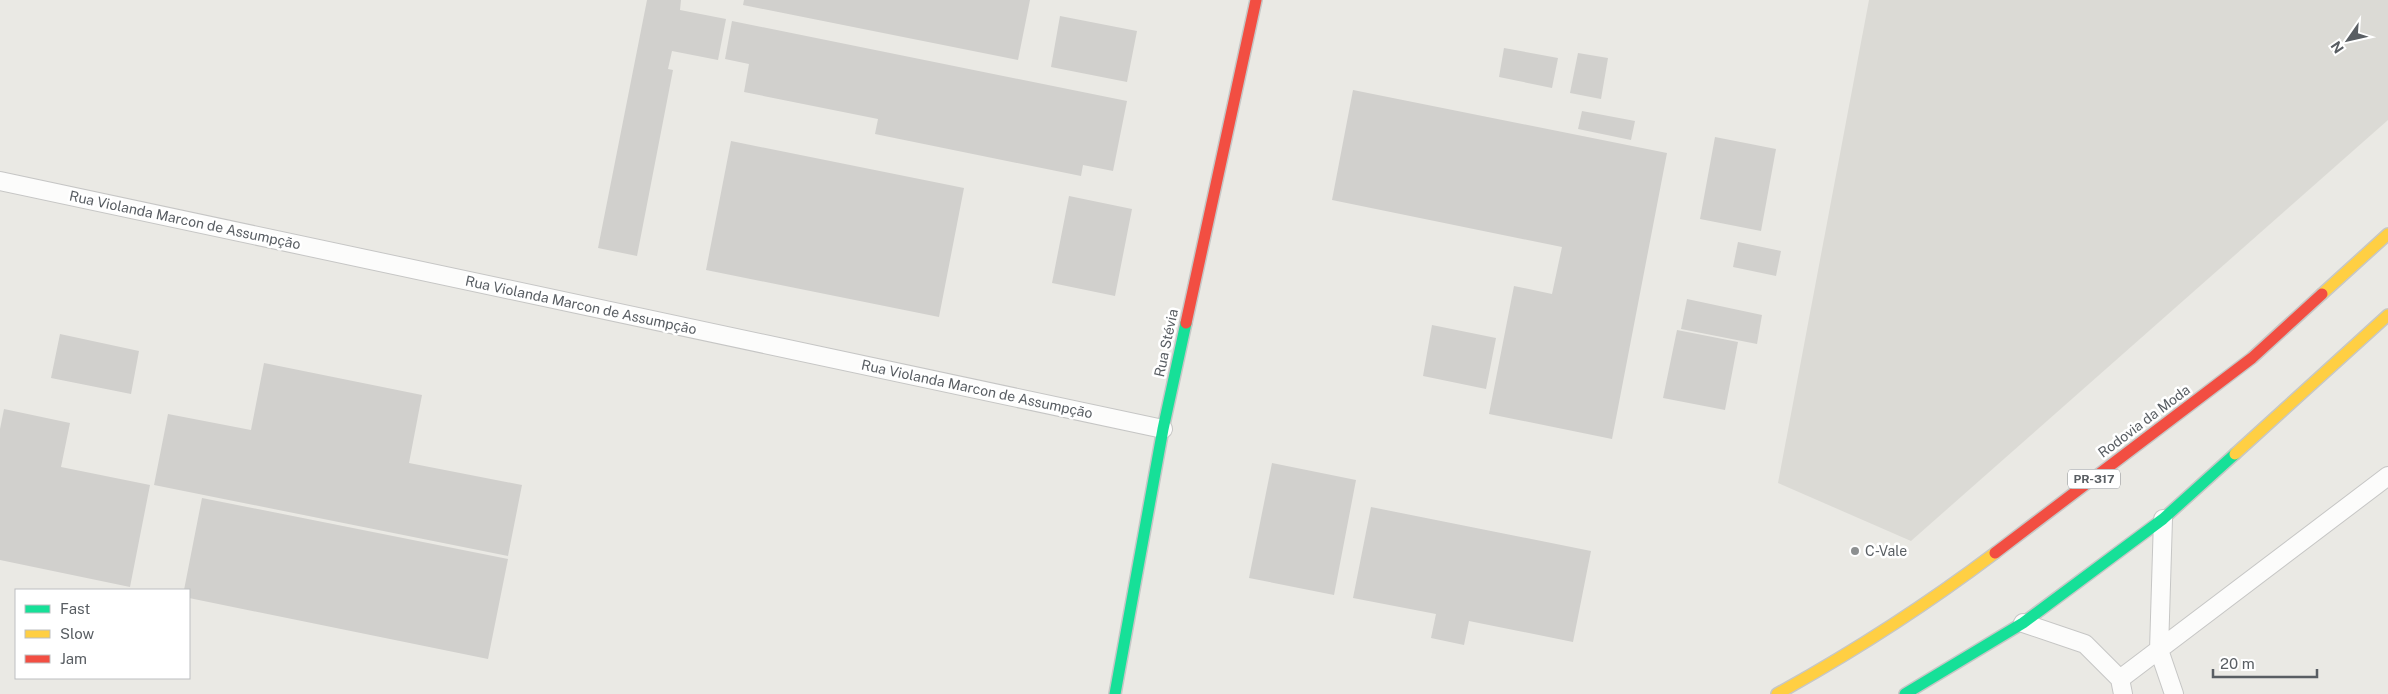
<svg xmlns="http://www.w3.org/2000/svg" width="2388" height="694" font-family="'Public Sans',sans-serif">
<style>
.industrial{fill:#dbdad5}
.building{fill:#d1d0cd}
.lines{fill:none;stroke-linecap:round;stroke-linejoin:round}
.lane-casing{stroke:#c6c6c5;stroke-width:20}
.fast-casing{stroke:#c6c7c6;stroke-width:14}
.slow-casing{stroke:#c6c7c6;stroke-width:14}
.jam-casing{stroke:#c6c7c6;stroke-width:14}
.lane{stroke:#fcfcfb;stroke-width:18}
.fast{stroke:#16e098;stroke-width:11}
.slow{stroke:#ffcf43;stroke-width:11}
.jam{stroke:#f24e42;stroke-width:11}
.poi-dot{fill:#8c8f90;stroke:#fff;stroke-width:2}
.labels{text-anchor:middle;stroke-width:5;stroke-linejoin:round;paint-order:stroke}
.shield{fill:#fff;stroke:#8b8e92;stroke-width:1}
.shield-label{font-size:12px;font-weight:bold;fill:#595e63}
.street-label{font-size:14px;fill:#595e63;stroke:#fff}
.poi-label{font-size:14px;fill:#595e63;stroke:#fff;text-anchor:start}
</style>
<rect width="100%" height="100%" fill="#eae9e4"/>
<!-- industrial -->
<path class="industrial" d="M1869 0H2388V120L1911 541 1778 483Z"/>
<!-- building -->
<path class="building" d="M647 0H681L680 10 726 19 718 60 672 51 668 69 673 70 637 256 598 248Z
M744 0H1030L1018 60 743 5Z
M1060 16 1137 31 1127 82 1051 67Z
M732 21 1127 101 1113 171 1083 165 1081 176 875 134 878 119 744 92 749 64 725 59Z
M1504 48 1558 58 1552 88 1499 77Z
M1578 53 1608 58 1601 99 1570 93Z
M1353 90 1667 153 1612 439 1489 414 1514 286 1552 294 1562 247 1332 200Z
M1582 111 1635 121 1631 140 1578 129Z
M1715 137 1776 149 1761 231 1700 219Z
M731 141 964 188 939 317 706 270Z
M1069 196 1132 209 1115 296 1052 283Z
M1738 242 1781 251 1776 276 1733 267Z
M1687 299 1762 315 1757 344 1681 329Z
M1432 325 1496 338 1486 389 1423 376Z
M1677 330 1738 342 1725 410 1663 398Z
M60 334 139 351 131 394 51 378Z
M264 363 422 395 409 463 522 485 508 556 154 485 168 414 251 430Z
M4 409 70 423 61 467 150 485 130 587 0 560V429Z
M1272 463 1356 480 1334 595 1249 578Z
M202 498 508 559 488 659 189 598V590H184Z
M1371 507 1591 551 1573 642 1469 621 1464 645 1431 638 1436 614 1353 598Z"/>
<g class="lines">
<!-- lane casing -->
<g class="lane-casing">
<path id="lane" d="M0 181 1163 429
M2163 519 2159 650 2174 694
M2023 623 2085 644 2120 679 2123 694
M2120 679 2388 476"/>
</g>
<!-- fast casing -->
<g class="fast-casing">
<path id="fast" d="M1115 694 1163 429 1186 323
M1905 694 2023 623 2163 519 2235 454"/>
</g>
<!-- slow casing -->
<g class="slow-casing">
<path id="slow" d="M2322 294 2388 234
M2235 454 2388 315
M1777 694C1853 652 1926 605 1995 553"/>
</g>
<!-- jam casing -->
<g class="jam-casing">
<path id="jam" d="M1186 323 1256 0
M1995 553 2252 358 2322 294"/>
</g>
<!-- lane -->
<use href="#lane" class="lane"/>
<!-- fast -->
<use href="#fast" class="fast"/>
<!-- slow -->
<use href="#slow" class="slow"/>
<!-- jam -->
<use href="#jam" class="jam"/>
</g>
<!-- markers -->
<circle class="poi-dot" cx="1855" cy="551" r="5"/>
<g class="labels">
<!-- shield labels -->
<rect class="shield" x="2068" y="469.5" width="52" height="19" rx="4"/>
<g class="shield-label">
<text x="2094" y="483">PR-317</text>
</g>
<!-- street labels -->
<g class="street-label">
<text transform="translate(185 220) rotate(12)" y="5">Rua Violanda Marcon de Assumpção</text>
<text transform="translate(581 305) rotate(12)" y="5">Rua Violanda Marcon de Assumpção</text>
<text transform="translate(1166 343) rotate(-78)" y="5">Rua Stévia</text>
<text transform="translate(977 389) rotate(12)" y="5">Rua Violanda Marcon de Assumpção</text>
<text transform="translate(2144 421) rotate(-37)" y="5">Rodovia da Moda</text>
</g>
<!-- poi labels -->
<g class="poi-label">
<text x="1865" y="556">C-Vale</text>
</g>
</g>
<!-- legend -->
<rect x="15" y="589" width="175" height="90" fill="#ffffff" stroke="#bdbfc1"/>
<rect x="25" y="605" width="25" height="8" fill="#16e098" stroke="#bdbfc1"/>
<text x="60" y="614" font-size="15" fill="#595e63">Fast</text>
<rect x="25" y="630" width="25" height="8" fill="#ffcf43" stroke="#bdbfc1"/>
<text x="60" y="639" font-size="15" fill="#595e63">Slow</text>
<rect x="25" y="655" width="25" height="8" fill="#f24e42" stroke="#bdbfc1"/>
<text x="60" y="664" font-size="15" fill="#595e63">Jam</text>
<!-- north arrow -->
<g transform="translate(2348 40) rotate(236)" stroke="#ffffff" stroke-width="4" paint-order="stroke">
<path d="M0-4L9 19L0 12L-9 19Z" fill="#595e63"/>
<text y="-8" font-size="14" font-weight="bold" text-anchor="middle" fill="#595e63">N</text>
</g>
<!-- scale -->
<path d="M2213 669v8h104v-8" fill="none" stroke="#595e63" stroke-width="2.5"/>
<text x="2220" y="669" font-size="15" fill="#595e63" stroke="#ffffff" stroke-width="4" paint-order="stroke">20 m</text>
</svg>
